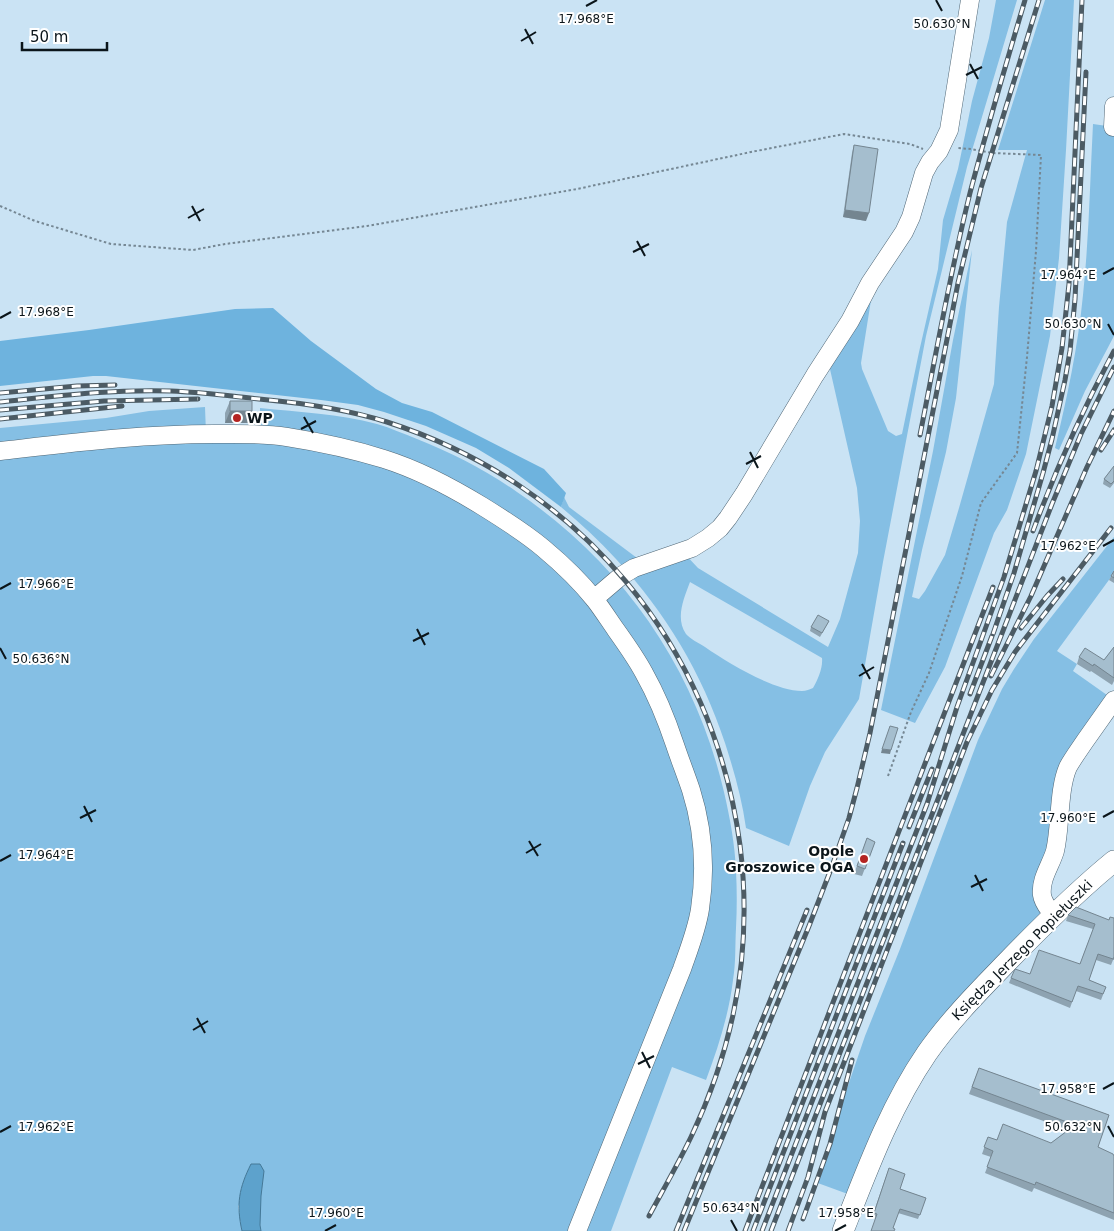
<svg xmlns="http://www.w3.org/2000/svg" width="1114" height="1231" font-family="'DejaVu Sans',sans-serif">
<style>
.green{fill:#85bfe4;fill-rule:evenodd}
.forest{fill:#6eb3de}
.water{fill:#5da2cc;stroke:#447897}
.lines{fill:none;stroke-linecap:round;stroke-linejoin:round}
.minor-casing{stroke:#506776;stroke-width:19}
.major-casing{stroke:#506776;stroke-width:22}
.path{stroke:#758793;stroke-width:2;stroke-dasharray:2.5 2.5;stroke-linecap:butt}
.minor{stroke:#fff;stroke-width:18}
.major{stroke:#fff;stroke-width:21}
.rail-casing{stroke:#4c5b64;stroke-width:5}
.rail{stroke:#fff;stroke-width:3;stroke-dasharray:9;stroke-linecap:butt}
.wall{fill:#8ea3b1}
.shaded-wall{fill:#748590}
.building{fill:#a5bece;stroke:#748590}
.ticks{fill:none;stroke:#0b151a;stroke-width:2}
.poi-dot{fill:#b42422;stroke:#fff;stroke-width:2}
.labels{text-anchor:middle;stroke-width:4;stroke-linejoin:round;paint-order:stroke}
.poi-label{font-size:14px;font-weight:bold;fill:#0b151a;stroke:#fff;text-anchor:start}
.street-label{font-size:14px;fill:#0b151a;stroke:#fff}
.ticks-label{font-size:12px;text-anchor:middle;fill:#0b151a;stroke:#fff;stroke-width:4;stroke-linejoin:round;paint-order:stroke}
</style>
<rect width="100%" height="100%" fill="#cae3f4"/>
<!-- green -->
<path class="green" d="M996 0H1017L967 167 926 336 883 562 859 699 825 752 810 786 789 846 746 828C742 799 734 771 725 743 702 673 666 613 616 559 599 540 580 523 561 507L564 497 569 507 645 564 682 551 698 568 828 647 840 619 858 553 860 521 857 488 827 356 875 275 861 363 862 369 888 431 896 436 902 434 919 352 938 269 943 220 958 169 972 101 989 38ZM690 582 822 658C823 668 818 679 813 688 810 689 806 691 802 691 774 691 728 663 705 647 699 643 690 639 686 634 675 618 684 598 690 582Z
M1045 0H1074L1066 150 1059 258 1050 336 1026 454 1007 510 994 533 945 667 915 723 881 710 933 451 953 340 972 250 956 398 946 452 922 550 912 597 919 599 925 591 945 555 959 508 994 384 999 307 1007 222 1027 150H998Z
M1093 124 1114 127V336L1085 391 1059 450 1055 448C1067 398 1078 347 1083 295 1089 238 1090 181 1093 124Z
M205 407 206 434H260V408C299 412 339 414 377 424 391 428 404 434 417 439 452 453 486 470 517 492 623 564 695 668 724 792 730 818 735 845 736 871 737 890 737 909 736 928 735 945 736 963 733 980 729 1014 718 1048 706 1080L672 1067 611 1231H261C258 1215 260 1197 263 1181L238 1206 242 1231H0V428L106 418 149 411Z
M1114 537V573L1057 651 1077 664 1073 671 1114 700 1076 755 1045 876 1053 915 952 1021 856 1197 815 1182 865 1036 900 949 978 740 1002 689 1014 669 1034 639Z"/>
<!-- forest -->
<path class="forest" d="M273 308 311 341 376 389 402 403 432 412 544 469 566 493 561 507 509 468 476 448 426 426 384 412 358 405 321 400 106 376H93L0 386V341L89 330 235 309Z"/>
<!-- water -->
<path class="water" d="M251 1164H260L264 1171 261 1196 260 1225 261 1231H242C236 1204 239 1188 251 1164Z"/>
<g class="lines">
<!-- minor casing -->
<g class="minor-casing">
<path id="minor" d="M1114 106 1113 127H1114
M0 451C71 443 142 434 214 434 238 434 262 433 287 437 319 442 352 449 384 459 419 470 451 487 482 506 503 519 524 532 543 548 561 563 580 581 595 600 602 609 609 620 616 630 626 644 636 658 644 673 657 696 667 721 675 745 680 760 686 775 691 790 703 828 706 869 700 909 697 929 689 949 682 969L577 1231
M594 599 621 576 634 568 692 548 708 538 720 528 728 518 744 494 815 375 850 321 870 283 904 232 911 217 924 173 930 162 939 151 949 130 970 0
M1053 915C1049 909 1043 903 1042 895 1040 879 1051 865 1055 851 1061 826 1058 790 1068 767 1073 758 1079 750 1085 741 1095 727 1104 714 1114 700"/>
</g>
<!-- major casing -->
<g class="major-casing">
<path id="major" d="M843 1231C867 1170 890 1107 927 1053 950 1020 979 991 1007 962 1041 927 1076 892 1114 861"/>
</g>
<!-- path -->
<path class="path" d="M0 206 35 221 111 244 193 250 225 244 367 226 577 189 751 152 844 134 910 144 923 149
M888 776 911 712 929 673 962 576 981 503 1017 453 1027 357 1036 251 1041 155 992 153 971 149 957 148"/>
<!-- minor -->
<use href="#minor" class="minor"/>
<!-- major -->
<use href="#major" class="major"/>
<!-- rail casing -->
<g class="rail-casing">
<path id="rail" d="M0 393 77 386 115 385
M0 402C57 396 114 389 171 391 200 392 230 396 259 399 303 403 346 409 387 422 580 484 713 644 740 845 747 901 745 959 733 1015 724 1057 709 1099 691 1137 678 1164 663 1190 649 1216
M0 410 104 401 198 399
M0 419 122 406
M920 435C936 354 950 273 970 193 987 128 1006 64 1025 0
M1101 450 1114 430
M1033 531C1056 469 1083 409 1114 351
M1021 628 1047 596 1063 579
M993 634 1014 573 1043 473 1052 439 1065 380 1070 351 1075 299 1086 72
M991 676 1031 596 1087 467 1114 411
M970 694 992 636
M909 827 932 769
M803 1219 830 1144 852 1060
M676 1231 807 910
M684 1231 809 926 831 869 849 818 857 788 870 733 958 283 981 188 1039 0
M745 1231 993 587
M753 1231 903 843
M762 1231 927 804 957 707 1004 577 1036 471 1052 406 1062 348 1069 284 1082 0
M771 1231 1052 504 1081 434 1114 367
M788 1231 808 1177 825 1112 967 742 992 690 1015 652 1111 528"/>
</g>
<!-- rail -->
<use href="#rail" class="rail"/>
</g>
<!-- wall -->
<path class="wall" d="M854 145 866 221 843 217 852 153Z
M230 401 248 423H225V413Z
M1114 466V483L1110 488 1103 484 1104 479Z
M1114 571V583L1109 580Z
M829 621 820 637 810 631 811 627Z
M1114 647V681L1112 685 1091 671 1090 672 1077 664 1079 657 1104 660Z
M867 838 875 842 862 876 854 874Z
M1068 915 1109 920 1114 918V960H1113L1111 965 1096 960 1089 980 1106 987 1101 1000 1076 991 1070 1008 1009 983 1011 978 1080 964 1093 929 1066 921Z
M979 1068 1109 1115 1098 1147 1114 1156V1220L1034 1188 1032 1192 985 1173 991 1157 982 1154 988 1137 997 1140 1051 1143 1068 1130 969 1094Z
M889 1168 900 1189 926 1198 918 1219 898 1213 893 1228 872 1217Z"/>
<!-- shaded-wall -->
<path class="shaded-wall" d="M845 210 869 213 866 221 843 217Z
M230 411H252L248 423H225Z
M882 749 891 750 890 754 881 753Z"/>
<!-- building -->
<path class="building" d="M854 145 878 149 869 213 845 210Z
M230 401H252V411H230Z
M1114 466V481L1111 484 1104 479Z
M1114 571V578L1111 576Z
M818 615 829 621 822 633 811 627Z
M1114 647V678L1094 664 1093 666 1079 657 1085 648 1104 660Z
M890 726 898 728 891 750 882 749Z
M867 838 875 842 865 869 857 866Z
M1076 907 1109 920 1110 917 1114 918V957L1113 959 1098 954 1089 980 1106 987 1103 994 1078 986 1072 1002 1011 978 1015 969 1030 974 1039 950 1080 964 1095 924 1068 915Z
M979 1068 1109 1115 1098 1147 1113 1154 1114 1156V1213L1036 1182 1035 1185 987 1167 993 1151 984 1147 988 1137 997 1140 1003 1124 1051 1143 1075 1125 972 1087Z
M889 1168 905 1174 900 1189 926 1198 920 1215 900 1209 893 1228 895 1229 894 1231H871L877 1214 874 1213Z"/>
<!-- ticks -->
<path class="ticks" d="M936 0 942 11M586 6 597 0M525 29 533 44M521 41 536 32M970 64 978 79M966 75 982 67M192 206 200 221M188 218 204 209M637 241 645 256M633 252 649 244M1103 274 1114 268M0 318 11 312M1108 324 1114 335M304 417 313 433M301 429 316 421M750 452 758 468M746 464 761 456M1103 546 1114 540M0 589 11 583M417 629 425 645M413 641 429 633M0 648 6 659M862 664 870 679M859 676 874 667M84 806 92 822M1103 817 1114 811M80 818 96 810M529 841 538 856M526 853 541 844M0 861 11 855M975 875 983 891M971 887 987 879M197 1018 205 1033M193 1030 208 1021M642 1052 650 1068M638 1064 654 1056M1103 1089 1114 1083M1108 1126 1114 1137M0 1132 11 1126M731 1220 737 1231M325 1231 336 1225M835 1231 846 1225"/>
<!-- markers -->
<g class="poi-dot">
<circle cx="237" cy="418" r="5"/>
<circle cx="864" cy="859" r="5"/>
</g>
<g class="labels">
<!-- poi labels -->
<g class="poi-label">
<text x="247" y="423">WP</text>
<text x="854" y="856" text-anchor="end">Opole<tspan x="854" dy="16">Groszowice OGA</tspan></text>
</g>
<!-- street labels -->
<g class="street-label">
<text transform="translate(1022 950) rotate(-45)" y="5">Księdza Jerzego Popiełuszki</text>
</g>
</g>
<g class="ticks-label">
<text x="586" y="23">17.968°E</text>
<text x="942" y="28">50.630°N</text>
<text x="1068" y="279">17.964°E</text>
<text x="46" y="316">17.968°E</text>
<text x="1073" y="328">50.630°N</text>
<text x="1068" y="550">17.962°E</text>
<text x="46" y="588">17.966°E</text>
<text x="41" y="663">50.636°N</text>
<text x="1068" y="822">17.960°E</text>
<text x="46" y="859">17.964°E</text>
<text x="1068" y="1093">17.958°E</text>
<text x="46" y="1131">17.962°E</text>
<text x="1073" y="1131">50.632°N</text>
<text x="731" y="1212">50.634°N</text>
<text x="336" y="1217">17.960°E</text>
<text x="846" y="1217">17.958°E</text>
</g>
<!-- scale -->
<path d="M22 42v8h85v-8" fill="none" stroke="#0b151a" stroke-width="2.5"/>
<text x="30" y="42" font-size="15" fill="#0b151a" stroke="#ffffff" stroke-width="4" paint-order="stroke">50 m</text>
</svg>
